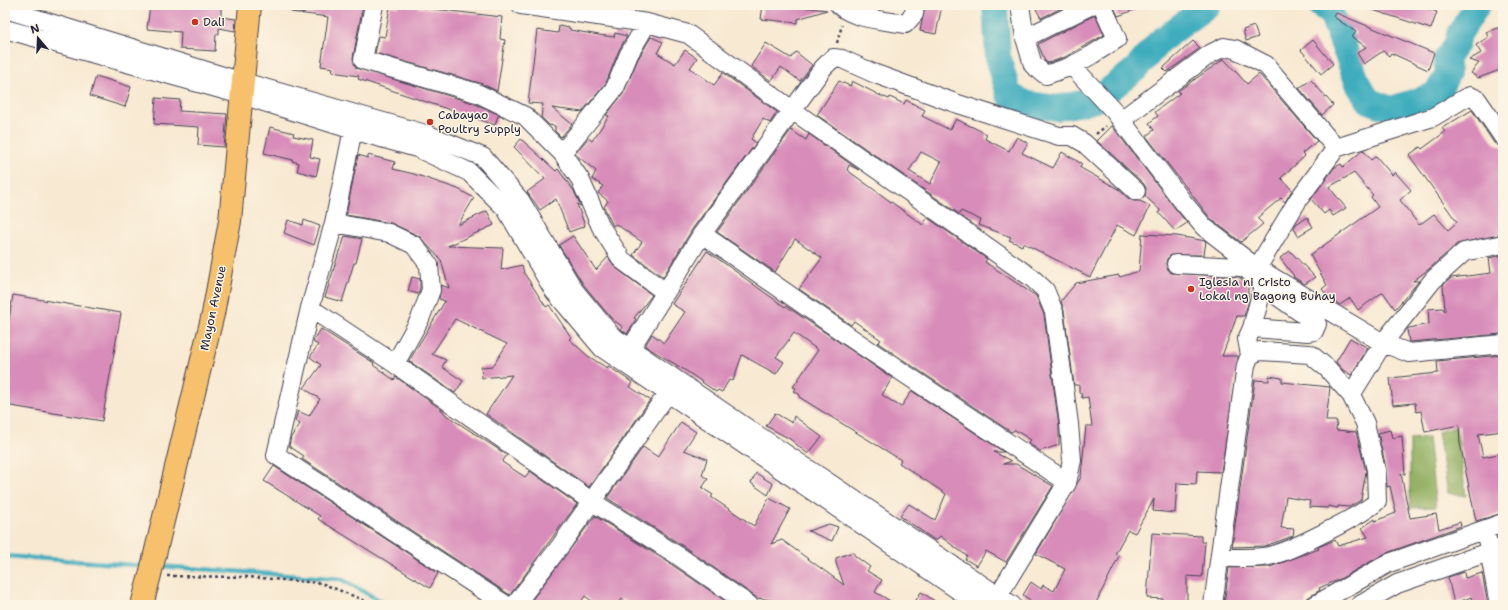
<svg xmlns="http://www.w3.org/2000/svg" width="1508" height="610" font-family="'Shantell Sans',sans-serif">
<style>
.forest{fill:#95b266;stroke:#5c6a50}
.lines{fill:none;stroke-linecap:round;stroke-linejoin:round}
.stream{stroke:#40adbe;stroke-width:4.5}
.river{stroke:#40adbe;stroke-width:26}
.building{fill:#d88cb9;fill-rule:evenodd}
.minor-casing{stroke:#424052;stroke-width:20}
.major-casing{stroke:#424052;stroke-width:24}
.path{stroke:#424052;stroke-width:2.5;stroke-dasharray:3 3;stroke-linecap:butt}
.minor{stroke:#fff;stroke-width:18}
.major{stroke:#f7c06c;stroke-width:22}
.poi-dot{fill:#c8321e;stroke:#fcf5e5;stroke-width:1.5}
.labels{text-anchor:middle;stroke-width:3;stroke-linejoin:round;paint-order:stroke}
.poi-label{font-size:12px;fill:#22223b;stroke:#fcf5e5;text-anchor:start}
.street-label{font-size:12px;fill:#22223b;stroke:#fcf5e5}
</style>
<rect width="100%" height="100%" fill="#fcf5e5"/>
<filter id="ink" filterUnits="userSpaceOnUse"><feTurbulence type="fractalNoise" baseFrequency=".025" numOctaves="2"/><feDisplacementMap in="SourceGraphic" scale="8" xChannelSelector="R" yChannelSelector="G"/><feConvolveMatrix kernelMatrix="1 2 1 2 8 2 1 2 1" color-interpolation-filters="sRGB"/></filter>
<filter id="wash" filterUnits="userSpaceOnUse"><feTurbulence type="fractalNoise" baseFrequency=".012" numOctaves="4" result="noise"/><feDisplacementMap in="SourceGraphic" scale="16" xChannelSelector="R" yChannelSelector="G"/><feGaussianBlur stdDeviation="0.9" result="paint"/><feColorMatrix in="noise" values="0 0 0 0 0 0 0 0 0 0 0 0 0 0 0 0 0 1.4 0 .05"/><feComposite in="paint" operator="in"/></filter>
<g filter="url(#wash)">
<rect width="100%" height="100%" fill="#f8e9d2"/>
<!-- forest -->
<path class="forest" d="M1456 427 1466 496 1448 493 1438 432Z
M1428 438 1436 507 1410 508V439Z"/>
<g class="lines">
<!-- stream -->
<path class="stream" d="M5 556 147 566
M158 566 341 579 388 605"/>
<!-- river -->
<path class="river" d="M995 5 998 57 1009 95 1028 104 1057 108 1096 100 1136 69 1159 42 1208 5
M1320 5 1331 13 1359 86 1369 101 1391 109 1434 95 1441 86 1448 73 1446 59 1457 43 1459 34 1478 5"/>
</g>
<g id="blocks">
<!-- building -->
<path class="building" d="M150 5H207L221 7V17L236 19 235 31 219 28V34H216L215 51 180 49 181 32 147 29Z
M291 5H363L353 58 356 68 473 103 504 117 498 116 495 125 358 79 359 76 332 72 333 68 321 66 328 17 291 12Z
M399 5 502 17 500 39 505 40 497 91 480 83 375 53 379 36 385 37 390 6 399 7Z
M763 5H784L827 10 798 19 797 23 761 19Z
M925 5H942L936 34 920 31Z
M1045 5H1065L1066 6 1041 18 1036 9Z
M1113 5H1145V6L1118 16Z
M1365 5H1417L1437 12 1431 29 1364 7Z
M1336 13 1434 53 1428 70 1391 53 1389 56 1383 51 1364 64 1357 53 1366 47 1352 37 1356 32 1334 17Z
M1095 15 1104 35 1065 57 1048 63 1045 61 1038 44Z
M559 26 570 28V30L599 35 614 37 615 33 627 36 619 50 606 83 582 112 552 108 572 124 561 137 555 131V126L549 125 541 117 543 104 528 103 537 30 558 33Z
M1254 26 1258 37 1246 41 1243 30Z
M1503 26V69L1478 78 1471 73 1479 63 1469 60 1481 53 1476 45 1488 37 1486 32Z
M651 37 663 42 657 53 675 64 685 50 697 58 690 68 714 85 723 73 777 112 770 123 763 119 751 139 756 143 693 228 663 277 633 255 642 242 616 224 613 226 604 207 608 201 598 193 603 186 592 179 596 171 575 154 588 138 592 141 609 116 606 115 623 94 638 59Z
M1313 40 1333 64 1321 74 1301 50Z
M1193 41 1200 48 1167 72 1163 68Z
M766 43 791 58 796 52 812 65 800 81 781 67 771 81 751 66Z
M1224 59 1247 84 1259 74 1317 141 1302 153 1305 156 1281 178 1292 190 1285 202 1281 198 1257 218 1263 224 1241 242 1211 219 1146 136 1154 130 1149 123 1158 116 1155 112 1180 93 1178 91Z
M96 76 131 87 125 107 90 96Z
M1311 80 1333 105 1322 115 1299 88Z
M839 81 850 86 852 81 879 95 889 99 890 97 904 104 906 100 925 110 922 116 950 130 956 119 987 134 985 139 1009 151 1017 137 1028 143 1022 153 1053 168 1062 152 1082 164 1079 167 1118 189 1129 199 1134 201H1140L1150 206 1136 235 1117 225 1090 277 1023 243 1022 246 1009 240 1011 237 979 225 981 220 961 211 959 214 817 115ZM921 152 941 162 930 184 909 171Z
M156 98 180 100 179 111 227 114 224 147 198 145 199 127 154 124Z
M1472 110 1494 143 1503 147V234L1457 244 1429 269 1413 281H1419L1395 309 1383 292 1358 310 1350 298 1340 305 1329 298 1322 289 1327 285 1310 255 1378 207 1371 197 1373 195 1354 173 1329 187 1346 208 1333 216 1329 210 1324 214 1311 199 1334 168 1341 164 1343 167 1363 150 1371 160 1376 156 1392 175 1395 172 1411 190 1400 200 1419 225 1434 214 1448 230 1457 222 1409 155 1420 147 1422 149 1445 132 1442 128Z
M1112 126 1175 208 1187 223 1175 231 1159 213 1160 210 1145 196 1146 188 1143 183 1097 141Z
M270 127 294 133 293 136 313 140 310 157 320 159 316 176 297 171 299 163 292 161 293 160 264 153Z
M791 130 806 140 809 134 859 170 849 165 847 170 923 225 927 218 931 220 987 259 985 262 1036 296 1044 315 1059 426V445L1040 451 1028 443 1031 440 1015 430 1011 432 878 343 881 340 854 321 851 325 799 289 822 258 795 239 775 272 717 232Z
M521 139 556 171 558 169 574 191 581 206 577 204 585 226 569 232 556 199 540 210 527 192 545 179 514 147Z
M358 155 368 158V155L395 162 393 169 414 174 458 189 474 198 458 225 487 211 494 225 448 246 503 248 501 270 522 265 524 273 546 307 549 305 571 337 569 339 588 356 607 368 608 366 633 383 630 387 650 400 589 487 486 414 512 375 482 378 481 367 493 366 507 344 455 319 432 354 446 360 442 367 463 381 455 393 409 361 445 301 439 299 441 285 449 288 441 260 419 236 391 223 346 215Z
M1307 217 1313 227 1298 236 1294 228 1296 224Z
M288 220 303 225 304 220 320 226 314 245 284 233Z
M1142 234 1177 236 1206 241 1204 255H1171L1167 259 1166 264 1171 273 1239 277 1248 285V304L1244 316H1237L1222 356H1238V358L1221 472 1197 471 1196 484 1177 483 1175 513 1153 511 1154 499 1135 533 1128 530 1115 554 1119 556 1095 605H1037L1023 595 1031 582 1041 589 1043 585 1054 591 1065 569 1036 554 1081 477 1086 426H1092L1088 397 1082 398 1081 393H1079V385H1074L1064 311 1061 301 1076 283 1119 275 1120 277 1139 271Z
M345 236 362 239 356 263H354L342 302 325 297 339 252H340Z
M573 236 596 270 608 257 616 268 652 295 634 318 636 319 627 334 621 330 623 327 611 318 583 284 559 245Z
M707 251 785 307 786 306 892 378 882 395 901 407 912 391 1004 452H994L1011 461 1003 464H1016L1053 486 1006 562 986 551 977 566 965 559 967 556 940 536 936 541 900 516 909 504 935 520 946 494 899 463 901 460 799 397 800 395 794 391 796 388 793 387 818 350 794 333 776 357 784 362 776 374 742 355 733 381 729 380 722 392 718 390 716 392 688 372 645 346 652 334 664 343 685 312 672 304Z
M1290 251 1315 277 1305 284 1293 277 1294 276 1280 258Z
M1503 255V334L1409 342 1407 329 1409 328 1429 324 1428 309 1442 308 1445 311 1443 285 1451 278 1491 273 1489 258Z
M412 277 420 279V288L418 294 408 291Z
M13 295 121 313 102 421 5 405V343Z
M321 329 374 363 373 365 394 380 396 377 442 410 446 415 507 455 502 462 525 477 530 471 577 504 510 595 302 459 304 456 289 446 291 437 300 424 295 421 298 411 309 416 320 399 304 388 321 365 310 357 318 345 313 342Z
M1350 338 1368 348 1351 375 1343 370 1336 362Z
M1503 355V430L1496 432 1478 434 1483 457 1503 453V513L1476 521 1460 443 1459 425 1425 432 1421 411 1416 412 1415 403 1393 405 1390 378 1438 373 1437 361Z
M1269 376 1282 378V382L1330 387 1326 421H1337L1336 430 1356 432 1366 471 1361 500 1349 507 1338 506V508L1328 506V508L1309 507 1310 501 1286 497 1281 528 1294 529 1293 536 1265 546 1232 547 1255 380 1269 381Z
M775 413 792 423 794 416 822 437 808 454 790 439 766 426Z
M681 422 696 432 684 450 707 459 702 475 708 479 702 488 713 495 711 497 754 526 769 498 790 509 771 544 782 540 844 585 836 563V558L853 552 855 556 870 567 867 571 882 580 875 592 897 605H769L772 600 757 598 683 546 607 498 643 447 658 457Z
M1390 430 1392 438 1402 436 1405 474H1401L1410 518 1436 514 1439 529 1460 522 1461 526 1384 554 1340 579 1319 588 1320 590 1306 599 1305 605H1224L1229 568 1270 567 1319 549 1318 547 1335 540 1338 546 1368 537 1362 528 1375 519V521L1396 513 1390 486 1387 487 1386 468 1378 433Z
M274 466 438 573 430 588 318 519 320 516 264 481Z
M756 473 773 484 768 495 751 483Z
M595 516 671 564 731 605H631L622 599 617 605H597L585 596 579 605H528Z
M829 524 838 527 832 541 808 531Z
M1152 533 1201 536V542H1205L1202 577 1187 576V605H1162L1163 599 1147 598Z
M1464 572 1465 578 1482 573 1488 605H1473L1471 597 1454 604 1448 577Z
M921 592 941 605H913Z"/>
</g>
</g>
<g filter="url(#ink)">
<use href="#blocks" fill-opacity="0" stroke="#424052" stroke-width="1"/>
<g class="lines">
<!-- minor casing -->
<g class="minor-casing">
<path id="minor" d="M374 5 363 60 477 93 525 116 562 153 580 179 601 227 622 260 665 292
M521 5 647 23 688 34 792 110 1032 278 1045 290 1054 312 1069 424 1072 460 1067 483 993 604
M839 5C856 20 884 20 905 24L914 14 915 5
M1020 5 1025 38 1033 65 1046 75 1069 67 1075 69 1115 112 1183 202 1204 227 1257 268 1383 343 1409 353 1503 344
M5 9 243 82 429 135 483 157 520 200 574 290 612 336 747 428 1012 605
M5 29 242 95 353 130 417 148 469 172 506 209 554 291 602 348 980 605
M1025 38 1092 5
M1069 67 1090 56 1117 39 1102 5
M355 119 334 223 310 308 276 455 506 605
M1121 120 1210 54 1224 47 1235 49 1266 65 1336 148
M562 153 615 88 629 54 647 23
M334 223 389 233 414 245 429 265 431 290 420 319 395 364
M702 234 854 340 1067 482
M1176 264 1241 267 1248 270 1263 286 1252 328
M1253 275 1298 200 1336 148 1433 117 1465 98 1470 96 1477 99 1503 137
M310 308 395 364 591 501 677 555 749 605
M624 359 702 234 823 68 833 58 842 59 873 73 955 103 1059 136H1072L1084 143 1136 191
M1351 395 1383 343 1433 280 1464 252 1503 244
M1487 539 1499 605
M1221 558C1237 557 1258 560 1273 555 1292 550 1365 514 1377 501L1376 470 1365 423 1351 395 1327 368 1310 354 1260 351 1250 355
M515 605 561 545 675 383
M1213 605 1246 365 1250 355 1247 339 1252 328 1307 332 1314 331 1317 324 1263 286
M1315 605 1389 563 1503 523
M1360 605 1397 584 1503 547"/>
</g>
<!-- major casing -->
<g class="major-casing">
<path id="major" d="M142 605 150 575 213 314 230 221 250 5"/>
</g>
<!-- path -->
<path class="path" d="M837 43 842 25
M1096 134 1106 126
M167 576 247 577 321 583 376 605"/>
<!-- minor -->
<use href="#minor" class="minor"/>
<!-- major -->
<use href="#major" class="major"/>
</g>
</g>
<!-- markers -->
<g class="poi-dot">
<circle cx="195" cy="22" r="4"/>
<circle cx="430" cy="122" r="4"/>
<circle cx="1191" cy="289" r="4"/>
</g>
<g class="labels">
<!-- poi labels -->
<g class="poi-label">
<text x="203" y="26">Dali</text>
<text x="438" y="119">Cabayao<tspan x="438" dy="14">Poultry Supply</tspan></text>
<text x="1199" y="286">Iglesia ni Cristo<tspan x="1199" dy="14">Lokal ng Bagong Buhay</tspan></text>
</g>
<!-- street labels -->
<g class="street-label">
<text transform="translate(213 308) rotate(-78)" y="4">Mayon Avenue</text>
</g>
</g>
<!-- margin -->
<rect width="1508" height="610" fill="none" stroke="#fcf5e5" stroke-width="20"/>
<!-- north arrow -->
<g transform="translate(38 38) rotate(341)" stroke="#fcf5e5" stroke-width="3" paint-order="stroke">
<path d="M0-3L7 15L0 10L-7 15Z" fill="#22223b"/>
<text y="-6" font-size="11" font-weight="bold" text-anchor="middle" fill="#22223b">N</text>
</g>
</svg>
